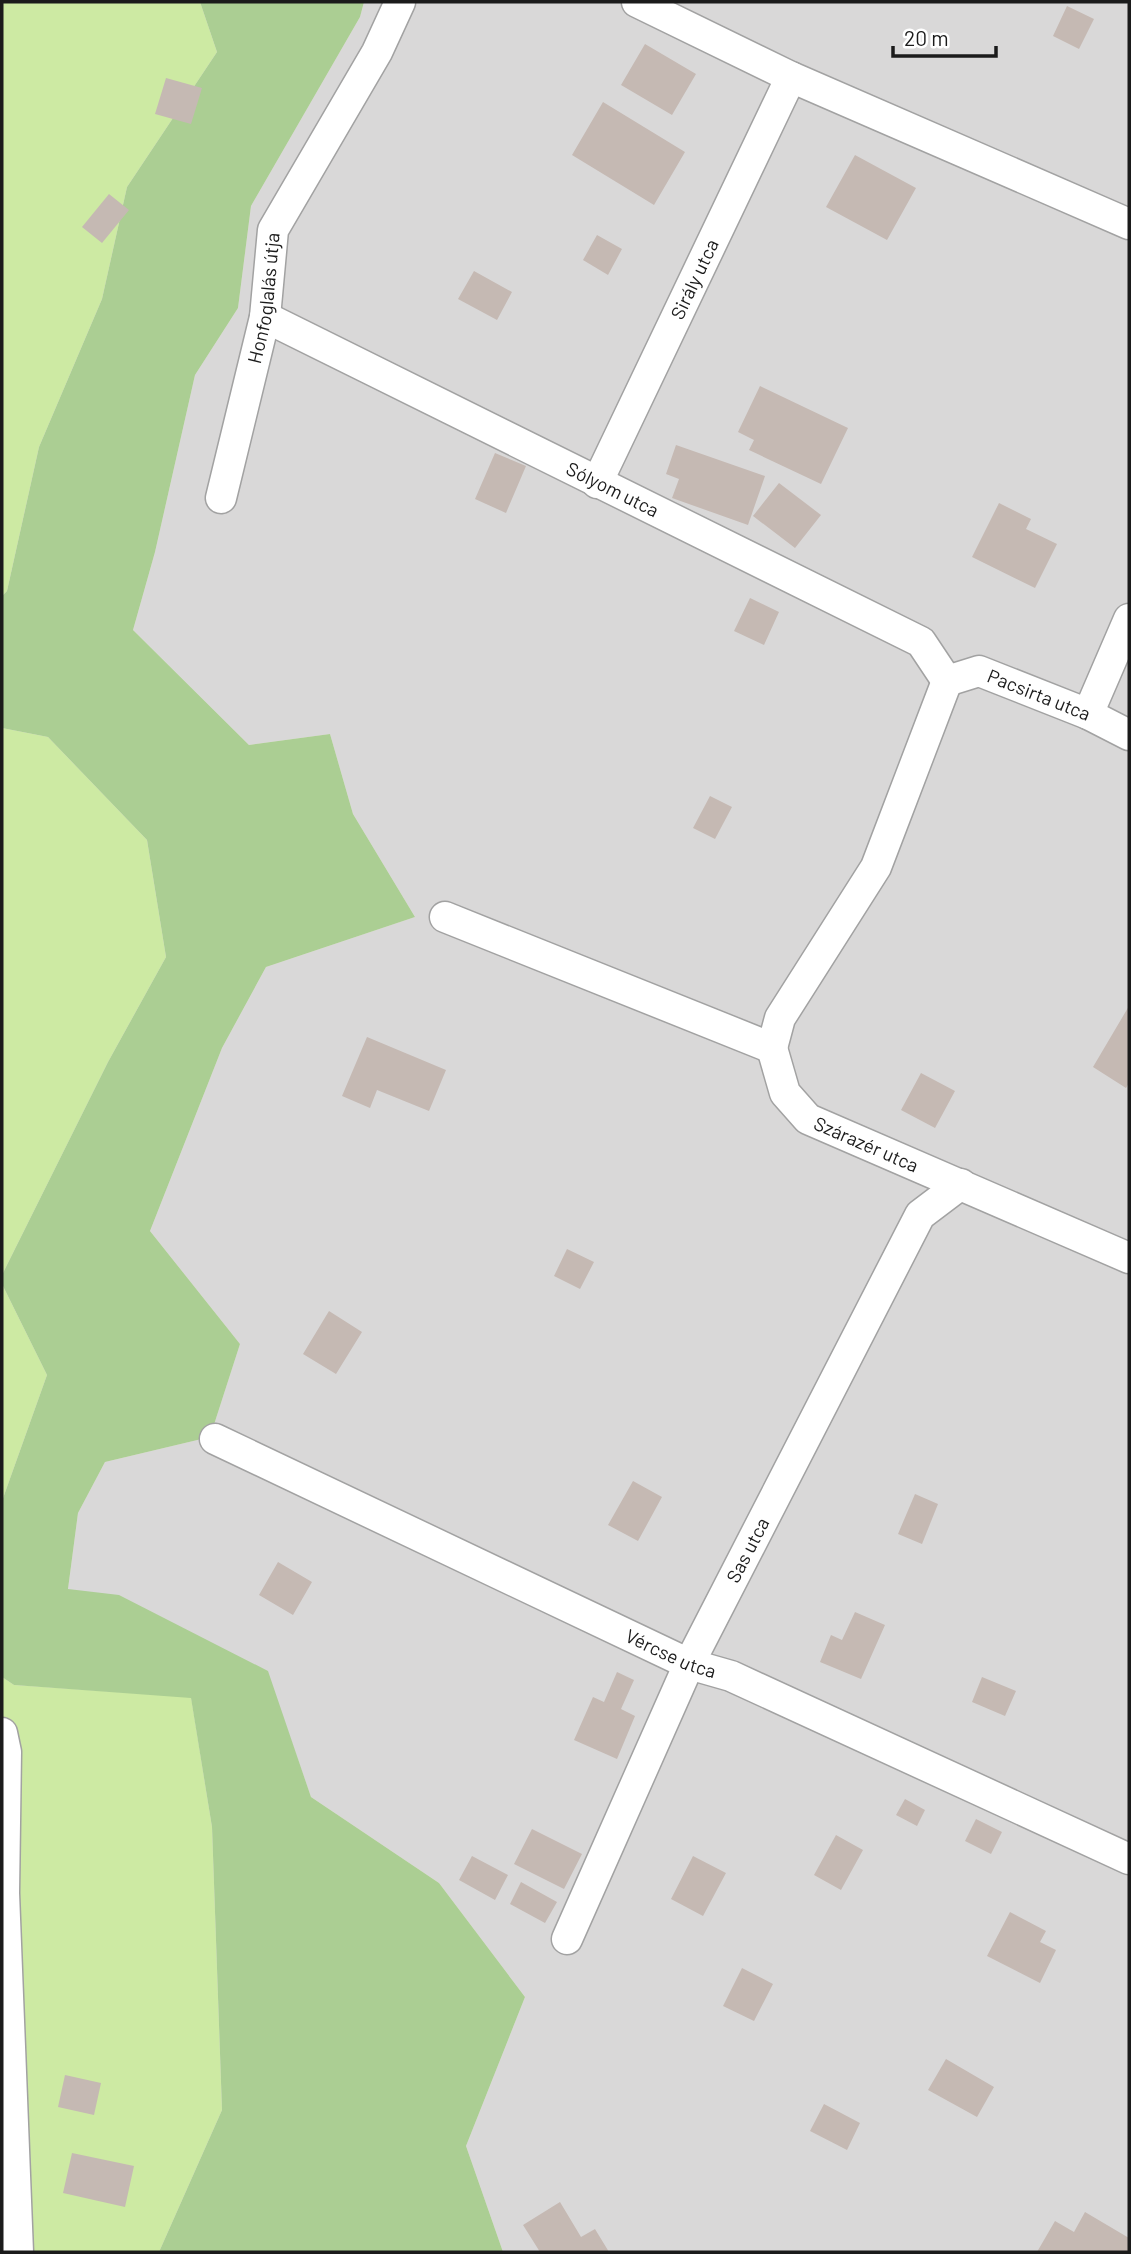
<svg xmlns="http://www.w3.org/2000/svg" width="1131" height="2254" font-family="Barlow,sans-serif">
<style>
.residential{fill:#d9d8d8}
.grass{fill:#cdeaa3}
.forest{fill:#abce93}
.building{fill:#c5b9b3}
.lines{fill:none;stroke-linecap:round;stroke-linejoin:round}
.minor-casing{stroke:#a2a2a2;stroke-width:33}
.minor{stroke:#fff;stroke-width:30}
.labels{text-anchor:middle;stroke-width:7;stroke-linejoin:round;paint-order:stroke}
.street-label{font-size:19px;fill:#1b1b1b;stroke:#fff}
</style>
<rect width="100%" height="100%" fill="#ede7e0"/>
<!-- residential -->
<path class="residential" d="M364 2H1129V2252H503L466 2146 525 1997 439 1883 311 1797 267 1671 68 1589 78 1513 105 1462 210 1437 240 1344 150 1231 222 1048 266 967 415 917 353 814 330 734 249 745 133 630 155 552 195 375 238 308 251 206 360 17Z"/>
<!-- grass -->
<path class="grass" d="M2 2H200L217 52 127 187 102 299 39 447 7 591 2 596Z
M2 728 48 737 147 840 166 957 108 1062 2 1275Z
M2 1284 47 1375 2 1501Z
M2 1677 14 1685 191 1697 212 1827 222 2110 159 2252H2Z"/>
<!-- forest -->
<path class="forest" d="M200 2H364L360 17 251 206 238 308 195 375 155 552 133 630 249 745 330 734 353 814 415 917 266 967 222 1048 150 1231 240 1344 210 1437 105 1462 78 1513 68 1589 119 1595 268 1671 311 1797 439 1883 525 1997 466 2146 503 2252H159L222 2110 212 1827 191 1698 14 1685 2 1677V1501L47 1375 2 1284V1275L108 1062 166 957 147 840 48 737 2 728V596L7 591 39 447 102 299 127 187 217 52Z"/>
<!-- building -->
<path class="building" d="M1067 6 1094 19 1079 49 1053 36Z
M645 44 696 74 672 115 621 85Z
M166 78 202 88 191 124 155 114Z
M603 102 685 152 654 205 572 155Z
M855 155 916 188 887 240 826 207Z
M109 194 129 210 102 243 82 227Z
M597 235 622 249 608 275 583 260Z
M474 271 512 292 497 320 458 299Z
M760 386 848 428 821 484 749 450 754 440 738 432Z
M676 445 765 476 748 525 672 498 679 479 666 474Z
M495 453 526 466 506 513 475 499Z
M779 483 821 515 795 548 753 516Z
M999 503 1031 519 1026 529 1057 544 1035 588 972 557Z
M750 598 779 612 764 645 734 631Z
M710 796 732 807 715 839 693 828Z
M1129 1006V1083L1126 1088 1093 1067Z
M367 1037 446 1070 429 1111 377 1090 370 1108 342 1096Z
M921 1073 955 1091 935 1128 901 1110Z
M567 1249 594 1262 580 1289 554 1276Z
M329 1311 362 1332 336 1374 303 1354Z
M633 1481 662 1497 638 1541 608 1525Z
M915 1494 938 1504 922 1544 898 1534Z
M278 1562 312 1582 293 1615 259 1595Z
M855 1612 885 1625 861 1679 820 1662 831 1635 842 1640Z
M617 1672 634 1680 621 1709 635 1716 617 1759 574 1740 593 1697 604 1702Z
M982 1677 1016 1691 1005 1716 972 1702Z
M905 1799 925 1810 917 1826 896 1815Z
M976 1819 1002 1832 991 1854 965 1841Z
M532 1829 582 1854 564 1889 514 1864Z
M836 1835 863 1850 841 1890 814 1875Z
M472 1856 508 1875 495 1900 459 1880Z
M693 1856 726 1873 703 1916 671 1899Z
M521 1882 557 1902 545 1923 510 1904Z
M1010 1912 1046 1931 1040 1942 1056 1950 1040 1983 987 1956Z
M742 1968 773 1984 754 2021 723 2006Z
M946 2059 994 2087 977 2117 928 2090Z
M65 2075 101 2083 94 2115 58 2107Z
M824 2104 860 2123 847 2150 810 2131Z
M72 2153 134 2166 125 2207 63 2193Z
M560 2202 581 2237 595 2229 609 2252H540L523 2225Z
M1085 2212 1129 2238V2252H1037L1055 2221 1074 2232Z"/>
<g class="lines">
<!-- minor casing -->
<g class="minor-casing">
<g id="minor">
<path d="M637 2 791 77 1129 224"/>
<path id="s1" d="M265 317 921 642 947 681"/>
<path id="s2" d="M597 483 791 77"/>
<path id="s3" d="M221 498 265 317 273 230 377 52 400 2"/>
<path id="s4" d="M947 681 979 671 1088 714 1129 735"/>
<path d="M1088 714 1129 619"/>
<path d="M445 917 772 1048"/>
<path id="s5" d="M772 1048 785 1093 808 1119 1129 1258"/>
<path d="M772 1048 780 1018 876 867 947 681"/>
<path id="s6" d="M215 1439 689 1664 731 1676 1129 1859"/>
<path d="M2 1733 6 1752 4 1893 18 2252"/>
<path id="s7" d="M567 1939 689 1664 920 1215 961 1184"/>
</g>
</g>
<!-- minor -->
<use href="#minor" class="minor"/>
</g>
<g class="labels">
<!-- street labels -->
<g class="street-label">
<text dy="7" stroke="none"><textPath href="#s2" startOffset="226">Sirály utca</textPath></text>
<text dy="7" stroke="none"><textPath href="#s3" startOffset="205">Honfoglalás útja</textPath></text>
<text dy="7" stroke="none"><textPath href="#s1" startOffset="388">Sólyom utca</textPath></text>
<text dy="7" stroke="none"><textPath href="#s4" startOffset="98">Pacsirta utca</textPath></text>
<text dy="7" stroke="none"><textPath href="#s5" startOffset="145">Szárazér utca</textPath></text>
<text dy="7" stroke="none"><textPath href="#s7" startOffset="429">Sas utca</textPath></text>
<text dy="7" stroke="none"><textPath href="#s6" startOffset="504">Vércse utca</textPath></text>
</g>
</g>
<!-- border -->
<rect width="1131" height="2254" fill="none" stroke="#1b1b1b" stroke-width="7"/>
<!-- scale -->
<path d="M893 46v10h103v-10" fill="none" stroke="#1b1b1b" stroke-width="3.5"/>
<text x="904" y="46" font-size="21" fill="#1b1b1b" stroke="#ffffff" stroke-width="5" paint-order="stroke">20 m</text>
</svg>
